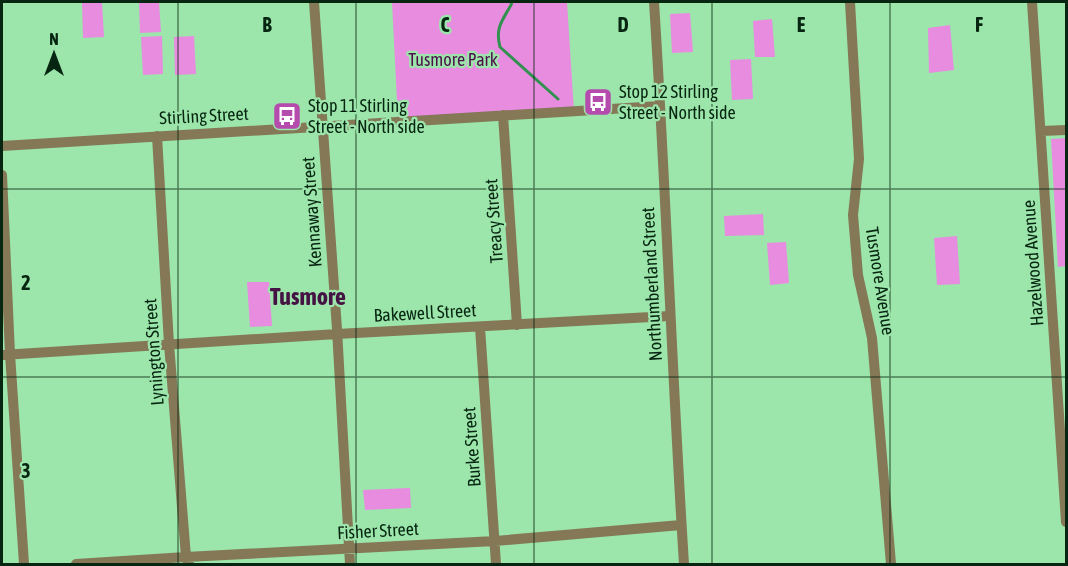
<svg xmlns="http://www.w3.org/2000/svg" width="1068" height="566" font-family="'Asap Condensed',sans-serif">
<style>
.green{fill:#e88ce0}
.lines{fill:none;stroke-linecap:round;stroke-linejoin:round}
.stream{stroke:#339150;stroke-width:3}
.minor{stroke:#847857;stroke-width:10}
.grid{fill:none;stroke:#072611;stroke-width:1.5;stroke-opacity:0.55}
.labels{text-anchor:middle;stroke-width:4.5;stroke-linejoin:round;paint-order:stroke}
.park-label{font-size:18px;fill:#4d0f4a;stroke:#9ce5ab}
.poi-label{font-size:18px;fill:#072611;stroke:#9ce5ab;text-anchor:start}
.street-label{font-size:18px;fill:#072611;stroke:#9ce5ab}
.district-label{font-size:24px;font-weight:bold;fill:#451343;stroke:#9ce5ab}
.grid-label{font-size:20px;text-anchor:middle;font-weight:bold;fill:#072611;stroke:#9ce5ab;stroke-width:4.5;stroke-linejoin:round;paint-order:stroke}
</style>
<rect width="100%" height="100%" fill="#9ce5ab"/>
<!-- green -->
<path class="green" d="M82 2H102L104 37 83 38Z
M139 2H159L161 32 140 33Z
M392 2H567L574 111 398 121Z
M690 13 693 52 672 53 670 14Z
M772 19 775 57H755L753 21Z
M950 25 954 70 929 73 928 28Z
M162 36 163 74 143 75 141 37Z
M194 36 196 74 175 75 174 37Z
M751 59 753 99 732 100 730 60Z
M1066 138V266L1058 267 1051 139Z
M763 214 764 235 725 236 724 216Z
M957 236 960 284 937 285 934 238Z
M786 242 789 283 770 285 767 243Z
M247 282H269L272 326 250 327Z
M410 488 411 508 365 510 363 490Z"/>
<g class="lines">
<!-- stream -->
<path class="stream" d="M512 2 511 5C502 21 495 28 500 47L558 99"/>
<!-- minor -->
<path class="minor" d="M314 2 337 329 350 564
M654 2C666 189 672 377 684 564
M850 2 859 159 853 215 858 275 872 338 891 564
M1032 2 1066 522
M503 115 517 325
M1041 131 1066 130
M157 136 169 344 186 557 189 564
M2 146 660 106
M2 175 10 354 24 564
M480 327 496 564
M2 355 337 334 670 316
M76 564 186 557 495 541 681 525"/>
</g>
<!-- grid -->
<path class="grid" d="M178 2V564M356 2V564M534 2V564M712 2V564M890 2V564M2 189H1066M2 377H1066"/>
<!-- icons -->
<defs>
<g id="bus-square" transform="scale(1.5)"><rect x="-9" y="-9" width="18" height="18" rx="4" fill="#b44bad" stroke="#9ce5ab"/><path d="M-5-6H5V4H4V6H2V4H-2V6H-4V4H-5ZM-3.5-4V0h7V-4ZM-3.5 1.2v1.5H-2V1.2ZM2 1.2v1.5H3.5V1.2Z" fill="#fff"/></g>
</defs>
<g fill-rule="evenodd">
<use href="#bus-square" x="598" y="102"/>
<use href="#bus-square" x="287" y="116"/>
</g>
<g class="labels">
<!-- park labels -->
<g class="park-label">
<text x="453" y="66">Tusmore Park</text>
</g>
<!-- poi labels -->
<g class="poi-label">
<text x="619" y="98">Stop 12 Stirling<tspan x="619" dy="21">Street - North side</tspan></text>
<text x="308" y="112">Stop 11 Stirling<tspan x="308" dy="21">Street - North side</tspan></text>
</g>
<!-- street labels -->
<g class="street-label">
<text transform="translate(204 116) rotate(-3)" y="6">Stirling Street</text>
<text transform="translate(312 212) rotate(-94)" y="6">Kennaway Street</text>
<text transform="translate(494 221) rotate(-94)" y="6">Treacy Street</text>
<text transform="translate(1033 263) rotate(-94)" y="6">Hazelwood Avenue</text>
<text transform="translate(880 281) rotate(81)" y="6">Tusmore Avenue</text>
<text transform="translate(652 284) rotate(-93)" y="6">Northumberland Street</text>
<text transform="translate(425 313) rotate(-3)" y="6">Bakewell Street</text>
<text transform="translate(154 352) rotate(-94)" y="6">Lynington Street</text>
<text transform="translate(472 447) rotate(-94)" y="6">Burke Street</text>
<text transform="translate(378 531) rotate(-3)" y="6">Fisher Street</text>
</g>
<!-- district labels -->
<g class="district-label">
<text x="308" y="305">Tusmore</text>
</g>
</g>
<g class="grid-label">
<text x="267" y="32">B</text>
<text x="445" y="32">C</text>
<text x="623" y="32">D</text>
<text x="801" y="32">E</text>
<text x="979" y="32">F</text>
<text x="26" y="290">2</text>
<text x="26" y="478">3</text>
</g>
<!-- border -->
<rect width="1068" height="566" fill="none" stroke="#072611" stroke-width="6"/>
<!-- north arrow -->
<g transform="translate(54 54)" stroke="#9ce5ab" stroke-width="4.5" paint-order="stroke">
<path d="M0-4.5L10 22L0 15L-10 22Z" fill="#072611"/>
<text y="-9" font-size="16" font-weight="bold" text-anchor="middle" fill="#072611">N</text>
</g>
</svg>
